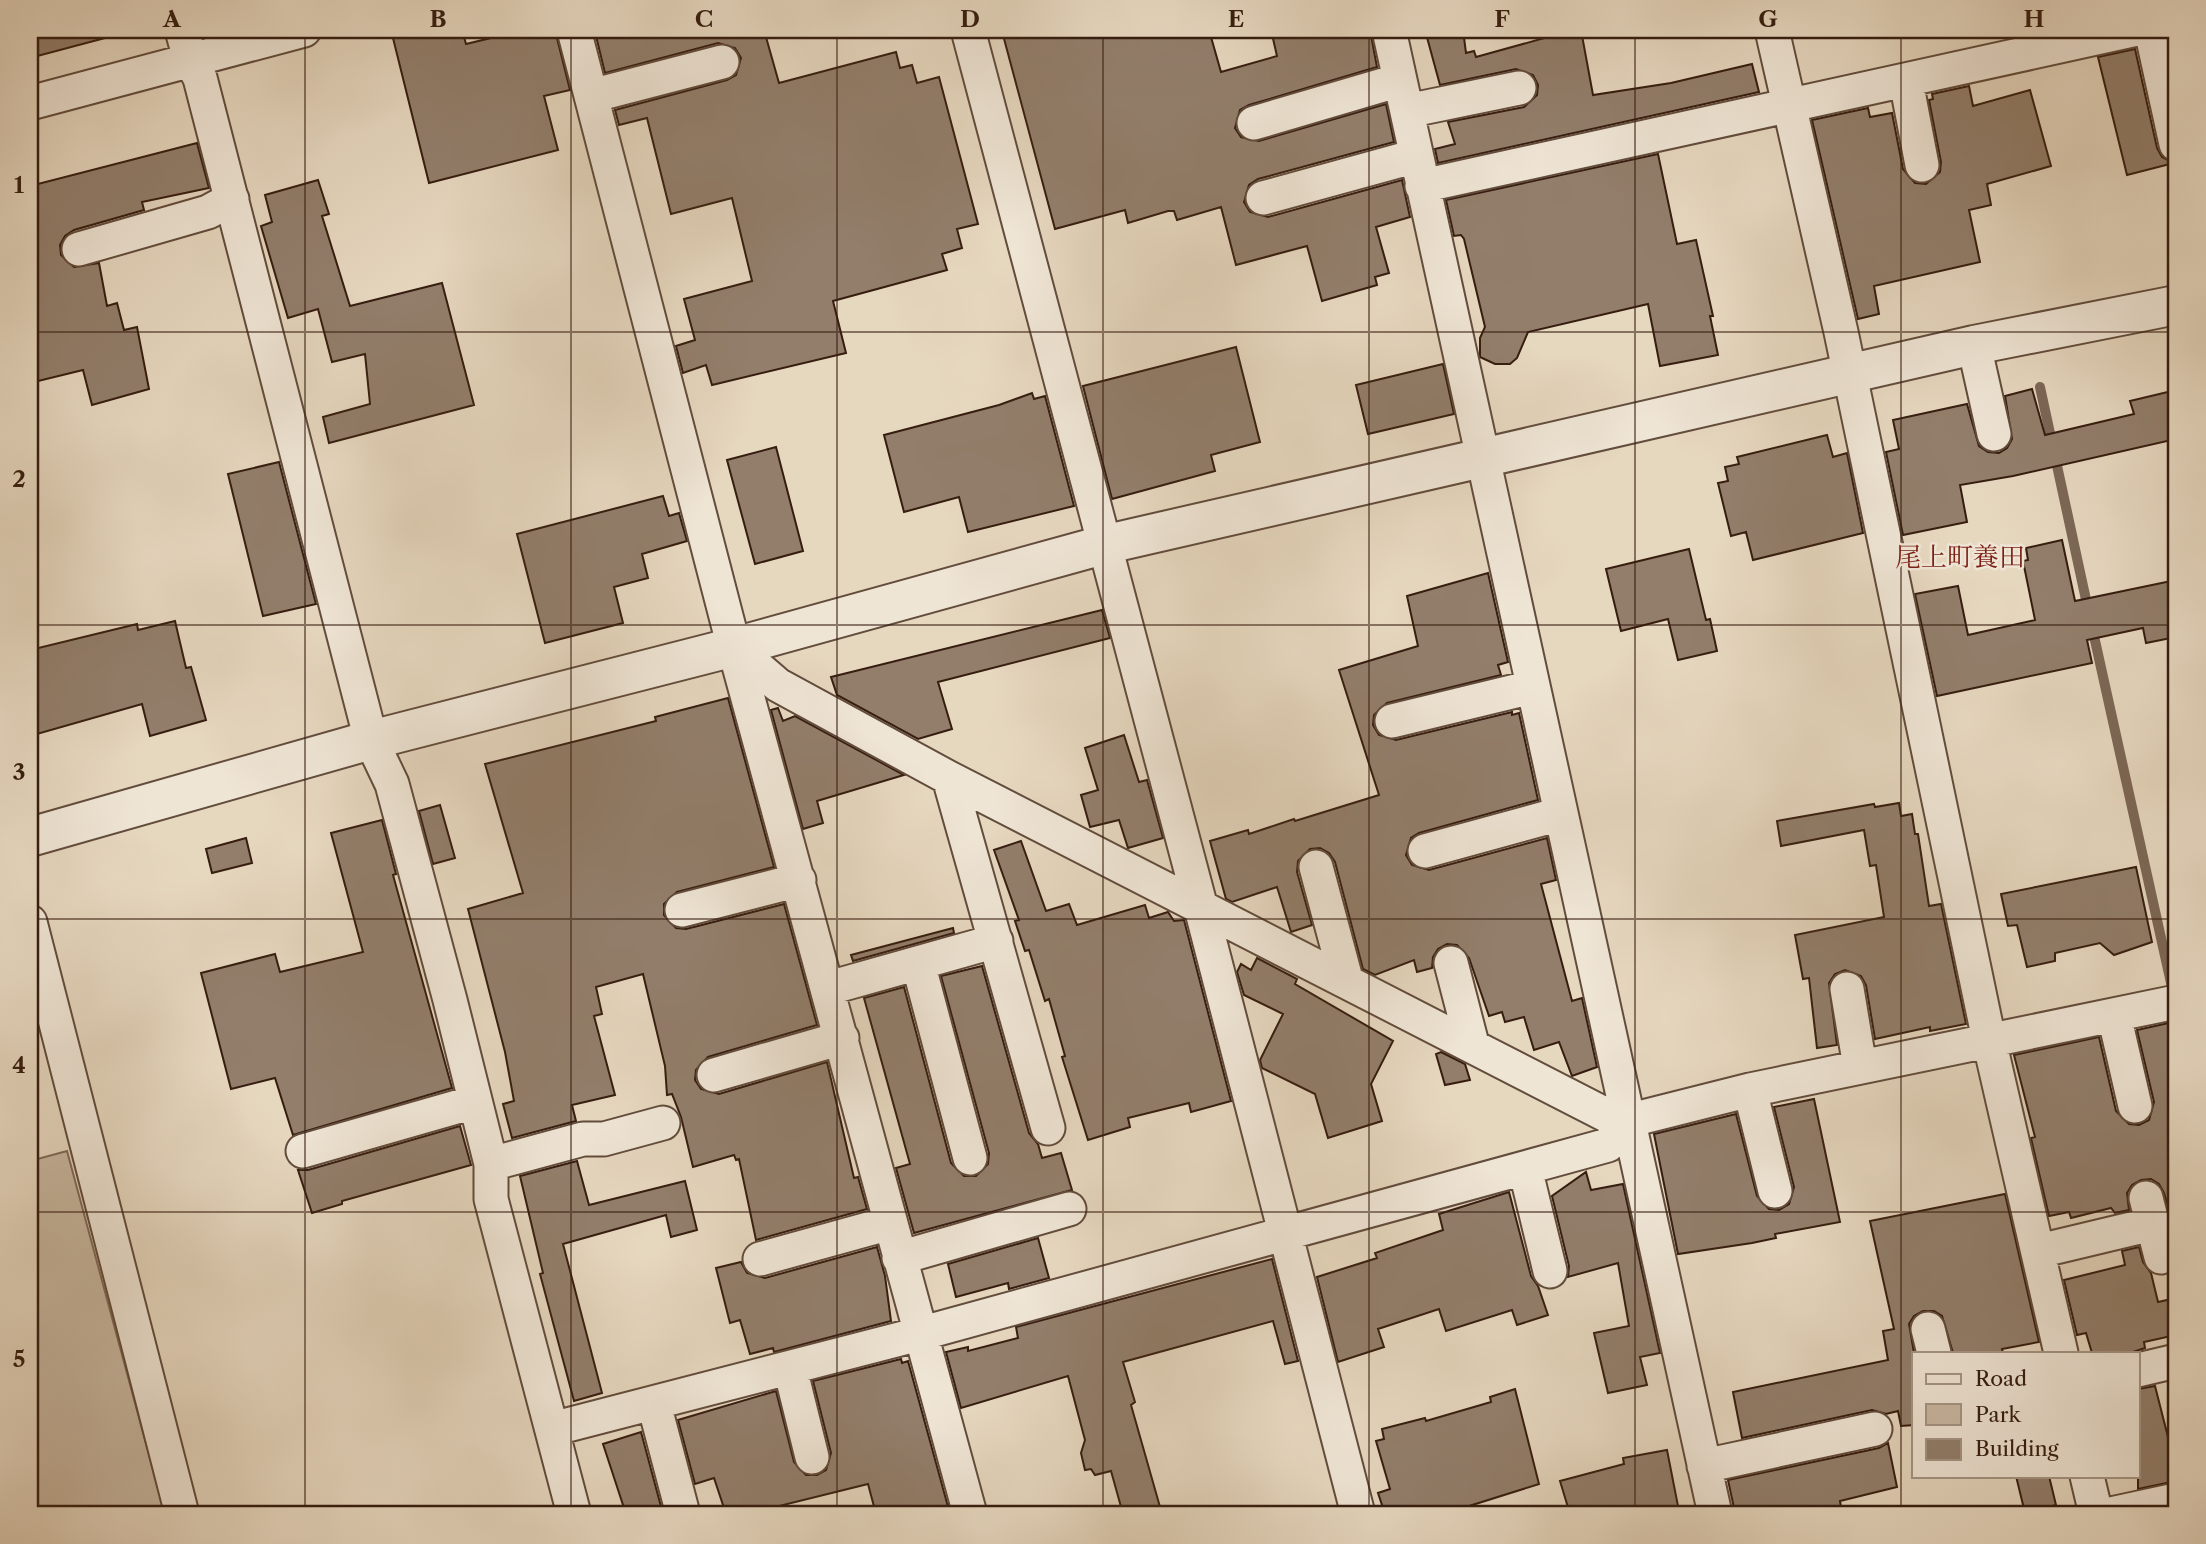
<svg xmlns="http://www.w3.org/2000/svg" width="2206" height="1544" font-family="'Libre Caslon Text','Noto Serif JP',serif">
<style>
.green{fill:#c8b7a1;stroke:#7f6a58;stroke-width:2}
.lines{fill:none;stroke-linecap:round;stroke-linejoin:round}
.stream{stroke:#7c6756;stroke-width:10}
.building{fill:#927e6b;stroke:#361d10;stroke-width:2}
.minor-casing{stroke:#624c3c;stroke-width:37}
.tertiary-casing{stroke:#624c3c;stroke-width:42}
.minor{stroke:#efe5d5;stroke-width:33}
.tertiary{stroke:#efe5d5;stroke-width:38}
.grid{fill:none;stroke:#361d10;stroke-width:2;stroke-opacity:0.55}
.labels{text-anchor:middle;stroke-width:5;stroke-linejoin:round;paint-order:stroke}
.quarter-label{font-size:26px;fill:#7a1f14;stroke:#efe5d5}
.neatline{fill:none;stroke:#361d10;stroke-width:2.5}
.grid-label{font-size:23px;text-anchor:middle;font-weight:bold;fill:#361d10}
</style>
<rect width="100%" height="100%" fill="#e6d7bf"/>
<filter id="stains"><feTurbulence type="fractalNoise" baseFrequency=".00286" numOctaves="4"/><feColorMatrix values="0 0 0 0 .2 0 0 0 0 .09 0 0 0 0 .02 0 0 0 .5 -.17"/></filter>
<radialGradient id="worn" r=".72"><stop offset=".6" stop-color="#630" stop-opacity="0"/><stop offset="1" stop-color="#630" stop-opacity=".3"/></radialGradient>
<!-- green -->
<path class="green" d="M67 1151 165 1514H30V1161Z"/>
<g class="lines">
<!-- stream -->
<path class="stream" d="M2040 387 2088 609
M2092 627 2173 992"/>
</g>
<!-- building -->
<path class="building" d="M30 30H103L105 38 30 58Z
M391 30H462L466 44 524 30H555L570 90 544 96 558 150 429 183Z
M618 30H764L779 83 896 52 900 68 912 65 917 83 939 77 978 224 957 229 962 248 942 254 947 270 833 301 846 353 712 385 706 365 683 373 676 346 695 340 684 299 752 281 732 198 671 214 647 118 619 125 615 110 727 80 736 75 741 58 735 48 718 43 605 73 596 36Z
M1022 30H1153L1155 36 1178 30H1209L1221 72 1277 56 1271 30H1370L1377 67 1249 105 1240 110 1235 128 1241 137 1259 141 1386 104 1394 142 1258 179 1249 185 1244 202 1250 212 1268 217 1402 180 1410 217 1376 227 1389 273 1375 277 1377 285 1322 301 1307 246 1236 265 1221 207 1177 220 1174 211H1168L1128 223 1125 210 1055 229 1003 35Z
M1425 30H1463L1466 53 1474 51 1476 57 1548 37V33L1581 30 1593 95 1671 83 1752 64 1759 92 1438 163 1435 149 1455 144 1448 122 1524 107 1537 95 1538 85 1533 75 1516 69 1440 85Z
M2135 49 2157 148 2162 157 2174 163 2127 175 2098 57Z
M1969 86 1973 106 2030 90 2051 166 1987 184 1991 205 1969 210 1980 262 1874 286 1879 314 1858 319 1812 120 1868 108 1870 117 1892 113 1903 169 1915 183 1926 184 1940 172 1941 162 1929 100 1933 99 1932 94Z
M197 143 209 188 142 202 144 210 74 230 65 236 60 245 61 255 74 267 99 263 107 306 117 303 124 330 137 327 149 389 92 405 83 370 30 383V186Z
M1658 154 1677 244 1696 240 1713 316H1710L1718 355 1660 366 1648 304 1528 332 1517 358 1510 364H1495L1480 357V338L1485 327 1464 239 1461 235 1454 236 1446 200Z
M318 180 329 214 322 216 350 306 442 283 474 405 329 443 323 417 370 404 365 354 332 362 318 309 288 318 261 226 272 222 265 195Z
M1236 347 1260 442 1211 455 1215 471 1112 499 1083 386Z
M1443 364 1454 414 1368 434 1356 385Z
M2032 389 2045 435 2134 414 2130 401 2176 390V439L2013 476 1960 485 1967 522 1903 535 1886 452 1899 449 1893 420 1967 404 1979 446 1988 452 1999 453 2007 448 2012 439 2005 396Z
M1032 393 1034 399 1045 396 1074 506 968 532 959 497 904 512 884 435 999 405Z
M1827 435 1833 457 1847 453 1863 533 1753 560 1746 532 1731 536 1718 483 1728 481 1725 467 1739 464 1737 457Z
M776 447 803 551 755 564 727 460Z
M279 462 316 604 263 616 228 474Z
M663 496 669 516 679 513 687 541 642 554 648 578 614 587 623 623 545 643 517 534Z
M2062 540 2075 601 2176 580V637L2146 643 2143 628 2087 640 2092 663 1937 696 1915 594 1958 586 1968 635 2035 620 2023 561 2028 560 2026 548Z
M1689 549 1706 620 1710 619 1717 651 1678 660 1668 619 1621 631 1606 569Z
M1488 573 1508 662 1498 665 1501 675 1387 703 1374 715 1373 725 1379 735 1396 740 1512 712V715L1519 713 1538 800 1419 833 1411 838 1406 855 1412 865 1429 870 1547 838 1556 880 1541 884 1572 1001 1582 998 1597 1067 1572 1076 1559 1042 1534 1050 1524 1017 1505 1022 1502 1012 1489 1016 1469 958 1457 945 1447 944 1438 949 1433 957 1432 968 1417 972 1414 960 1375 975 1363 969 1335 862 1329 853 1320 848 1310 849 1298 861 1297 872 1312 925 1291 932 1277 887 1232 902 1226 899 1210 841 1248 830 1249 834 1294 819 1295 821 1379 795 1339 670 1418 646 1407 596Z
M1102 610 1110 638 938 682 952 729 918 739 837 695 831 677Z
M175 621 186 668 191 667 206 720 150 736 142 704 30 736V650L137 624 138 630Z
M728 698 774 867 677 892 664 904V915L676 928 686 929 784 904 817 1025 708 1057 696 1070 695 1080 701 1089 719 1094 827 1062 854 1178 858 1177 867 1209 756 1240 739 1159 736 1160 734 1155 693 1167 681 1117 672 1094 667 1095 665 1066 643 974 596 987 602 1014 594 1016 615 1095 572 1105 576 1121 512 1138 503 1104 514 1101 505 1052 468 909 523 893 485 764 656 721 655 717Z
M778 708 783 721 795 716 904 775 817 801 823 823 803 829 771 710Z
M1124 735 1139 782 1147 780 1163 838 1128 848 1119 820 1090 827 1081 795 1098 790 1085 748Z
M1899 803 1901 816 1912 814 1915 834H1918L1929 906 1941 904 1966 1024 1930 1031V1027L1875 1039 1866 985 1861 976 1845 970 1835 974 1829 983 1837 1045 1817 1048 1809 978 1803 979 1795 935 1884 917 1876 865 1870 866 1864 830 1781 846 1777 821 1874 804 1875 807Z
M440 805 455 858 433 864 419 811Z
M382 820 396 874 393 875 452 1088 293 1135 275 1078 231 1089 201 973 275 954 280 972 363 952 331 833Z
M246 838 252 863 212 873 206 849Z
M1021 841 1046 911 1069 904 1077 925 1145 905 1149 918 1168 912 1174 921 1184 920 1231 1101 1191 1112 1189 1103 1128 1118 1130 1127 1088 1140 1062 1057 1065 1056 1049 999 1045 1001 1029 950 1025 951 1015 921 1019 920 994 850Z
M2136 867 2152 942 2114 955 2100 943 2055 953V961L2027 967 2017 925 2008 926 2001 894Z
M953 928 954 933 853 961 851 955Z
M1257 958 1297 979 1295 984 1393 1041 1371 1084 1382 1121 1328 1138 1315 1094 1262 1068 1260 1060 1283 1014 1244 995 1237 972 1241 964 1251 970Z
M982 966 1029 1133 1038 1144 1042 1158 1061 1153 1072 1190 914 1233 896 1168 910 1164 864 998 904 987 951 1163 964 1176H976L988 1164 989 1153 941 976Z
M2173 1022 2176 1034V1235L2164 1193 2159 1184 2151 1179 2141 1180 2132 1185 2127 1193 2129 1210 2115 1213 2111 1208 2071 1218 2069 1212 2049 1216 2031 1138 2035 1137 2014 1055 2099 1037 2116 1111 2129 1124 2139 1125 2149 1120 2154 1102 2137 1030Z
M1441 1052 1465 1064 1470 1080 1445 1085 1436 1054Z
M1814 1099 1840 1222 1775 1234 1776 1238 1752 1243 1678 1254 1654 1134 1736 1114 1757 1196 1769 1209 1779 1210 1789 1204 1794 1187 1774 1107Z
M460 1126 471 1165 342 1201V1204L312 1213 298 1170H308Z
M577 1161 589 1205 685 1181 697 1230 671 1237 666 1215 563 1244 602 1393 574 1401 540 1274 543 1273 520 1176Z
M1586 1172 1591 1190 1623 1184 1660 1353 1640 1357 1647 1385 1608 1393 1594 1333 1629 1326 1618 1263 1568 1277 1569 1266 1552 1196Z
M1509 1192 1531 1276 1538 1286 1548 1315 1517 1325 1512 1310 1446 1331 1439 1309 1378 1329 1384 1347 1338 1362 1317 1277 1377 1258 1375 1253 1443 1230 1439 1214Z
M2005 1194 2039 1342 2002 1349 2003 1353H1953L1942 1316 1934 1311H1923L1914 1316 1909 1324 1914 1353V1425L1901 1426 1898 1411 1886 1414 1872 1410 1742 1438 1733 1392 1888 1360 1883 1331 1894 1329 1870 1221Z
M1038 1238 1049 1278 1009 1289 1008 1283 956 1297 948 1264Z
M877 1247 885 1276 891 1321 774 1352 773 1348 750 1354 740 1320 730 1323 716 1268 741 1262 747 1273 765 1278Z
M2139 1247 2143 1262 2151 1273 2158 1302 2176 1298V1335L2144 1342 2145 1348 2130 1353H2092L2086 1333 2077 1335 2064 1280 2125 1265 2122 1251Z
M1272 1259 1298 1361 1285 1364 1273 1321 1123 1362 1135 1402 1131 1405 1162 1514H1123L1111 1471 1095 1475 1091 1469 1085 1470 1081 1453 1085 1440 1068 1376 961 1408 946 1352 968 1347V1351L1018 1338 1016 1327Z
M901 1359 902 1363 908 1361 950 1514H876L868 1484 747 1514H726L714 1478 695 1484 678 1420 776 1391 794 1462 806 1475H817L826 1470 831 1453 813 1381Z
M2155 1386 2169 1441 2176 1439V1481L2138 1489V1389Z
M1515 1389 1539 1484 1466 1507 1468 1514H1385L1378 1493 1390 1489 1376 1441 1384 1439 1382 1429 1425 1418 1426 1421 1491 1402 1490 1397Z
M641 1432 663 1514H626L603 1444Z
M1888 1443 1897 1487 1840 1501 1842 1514H1738L1737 1507 1734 1508 1728 1480 1879 1448Z
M1667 1450 1678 1506 1650 1514H1570L1560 1481 1624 1464 1623 1458Z
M2016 1476H2049L2056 1505 2025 1513Z"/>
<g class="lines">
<!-- minor casing -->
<g class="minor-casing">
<path id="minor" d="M182 30 190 59 200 78 371 740 392 784 450 1000 491 1164V1199L574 1514
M574 30 734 647 970 1514
M968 30 1200 904 1358 1514
M1389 30 1715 1514
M1772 30 1841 332 1989 1040 2061 1353
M2151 30 2176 144
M1906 81 1922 165
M591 96 722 62
M30 103 304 30
M1407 111 1519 88
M1254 123 1400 80
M1422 186 2133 30
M1263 198 1416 156
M79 249 208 212 232 199
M1974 345 1994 434
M734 647 778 685 949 778 1612 1118 1627 1121 1750 1090 2176 1002
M1392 721 1532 687
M949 778 1048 1128
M1425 851 1560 814
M1316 867 1346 979
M682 910 799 880
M30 922 182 1514
M918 963 970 1158
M1451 963 1472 1044
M829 988 996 941
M1847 989 1860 1067
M2114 1015 2135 1106
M714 1075 842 1038
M1750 1090 1775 1191
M303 1151 474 1102
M491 1164 583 1139H604L663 1123
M1525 1168 1550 1271
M2146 1198 2161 1257
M2039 1251 2152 1224
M899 1258 1069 1209
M760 1259 890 1223
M1928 1329 1934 1353
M790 1368 812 1457
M2138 1370 2176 1361
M654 1404 683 1514
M552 1429 923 1333 1608 1145 1627 1121
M1704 1466 1875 1429
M2087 1476 2096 1514
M2111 1514 2176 1500"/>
</g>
<!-- tertiary casing -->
<g class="tertiary-casing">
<path id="tertiary" d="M30 837 371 740 734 647 1103 545 1974 345 2176 305"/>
</g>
<!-- minor -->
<use href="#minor" class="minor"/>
<!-- tertiary -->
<use href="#tertiary" class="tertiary"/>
</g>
<!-- grid -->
<path class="grid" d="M305 30V1514M571 30V1514M837 30V1514M1103 30V1514M1369 30V1514M1635 30V1514M1901 30V1514M30 332H2176M30 625H2176M30 919H2176M30 1212H2176"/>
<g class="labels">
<!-- quarter labels -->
<g class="quarter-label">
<text x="1960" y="566">尾上町養田</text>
</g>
</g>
<!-- margin -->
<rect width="2206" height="1544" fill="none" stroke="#e6d7bf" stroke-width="77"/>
<!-- legend -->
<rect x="1912" y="1352" width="228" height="126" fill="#efe5d5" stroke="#a59586" stroke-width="2"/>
<rect x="1926" y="1374" width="35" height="10" fill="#efe5d5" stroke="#a59586" stroke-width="2"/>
<text x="1975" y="1386" font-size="21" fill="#361d10">Road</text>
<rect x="1926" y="1404" width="35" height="21" fill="#c8b7a1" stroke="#a59586" stroke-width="2"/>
<text x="1975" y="1422" font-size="21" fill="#361d10">Park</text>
<rect x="1926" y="1439" width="35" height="21" fill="#927e6b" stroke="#a59586" stroke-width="2"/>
<text x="1975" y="1456" font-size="21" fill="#361d10">Building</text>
<rect x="38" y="38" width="2130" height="1468" class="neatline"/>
<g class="grid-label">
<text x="172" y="27">A</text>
<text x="438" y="27">B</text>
<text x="704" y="27">C</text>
<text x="970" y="27">D</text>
<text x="1236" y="27">E</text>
<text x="1502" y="27">F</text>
<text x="1768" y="27">G</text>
<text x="2034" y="27">H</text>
<text x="19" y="193">1</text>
<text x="19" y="487">2</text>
<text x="19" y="780">3</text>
<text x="19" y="1073">4</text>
<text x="19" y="1367">5</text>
</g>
<rect width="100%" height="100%" filter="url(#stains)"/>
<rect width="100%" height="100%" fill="url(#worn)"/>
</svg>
